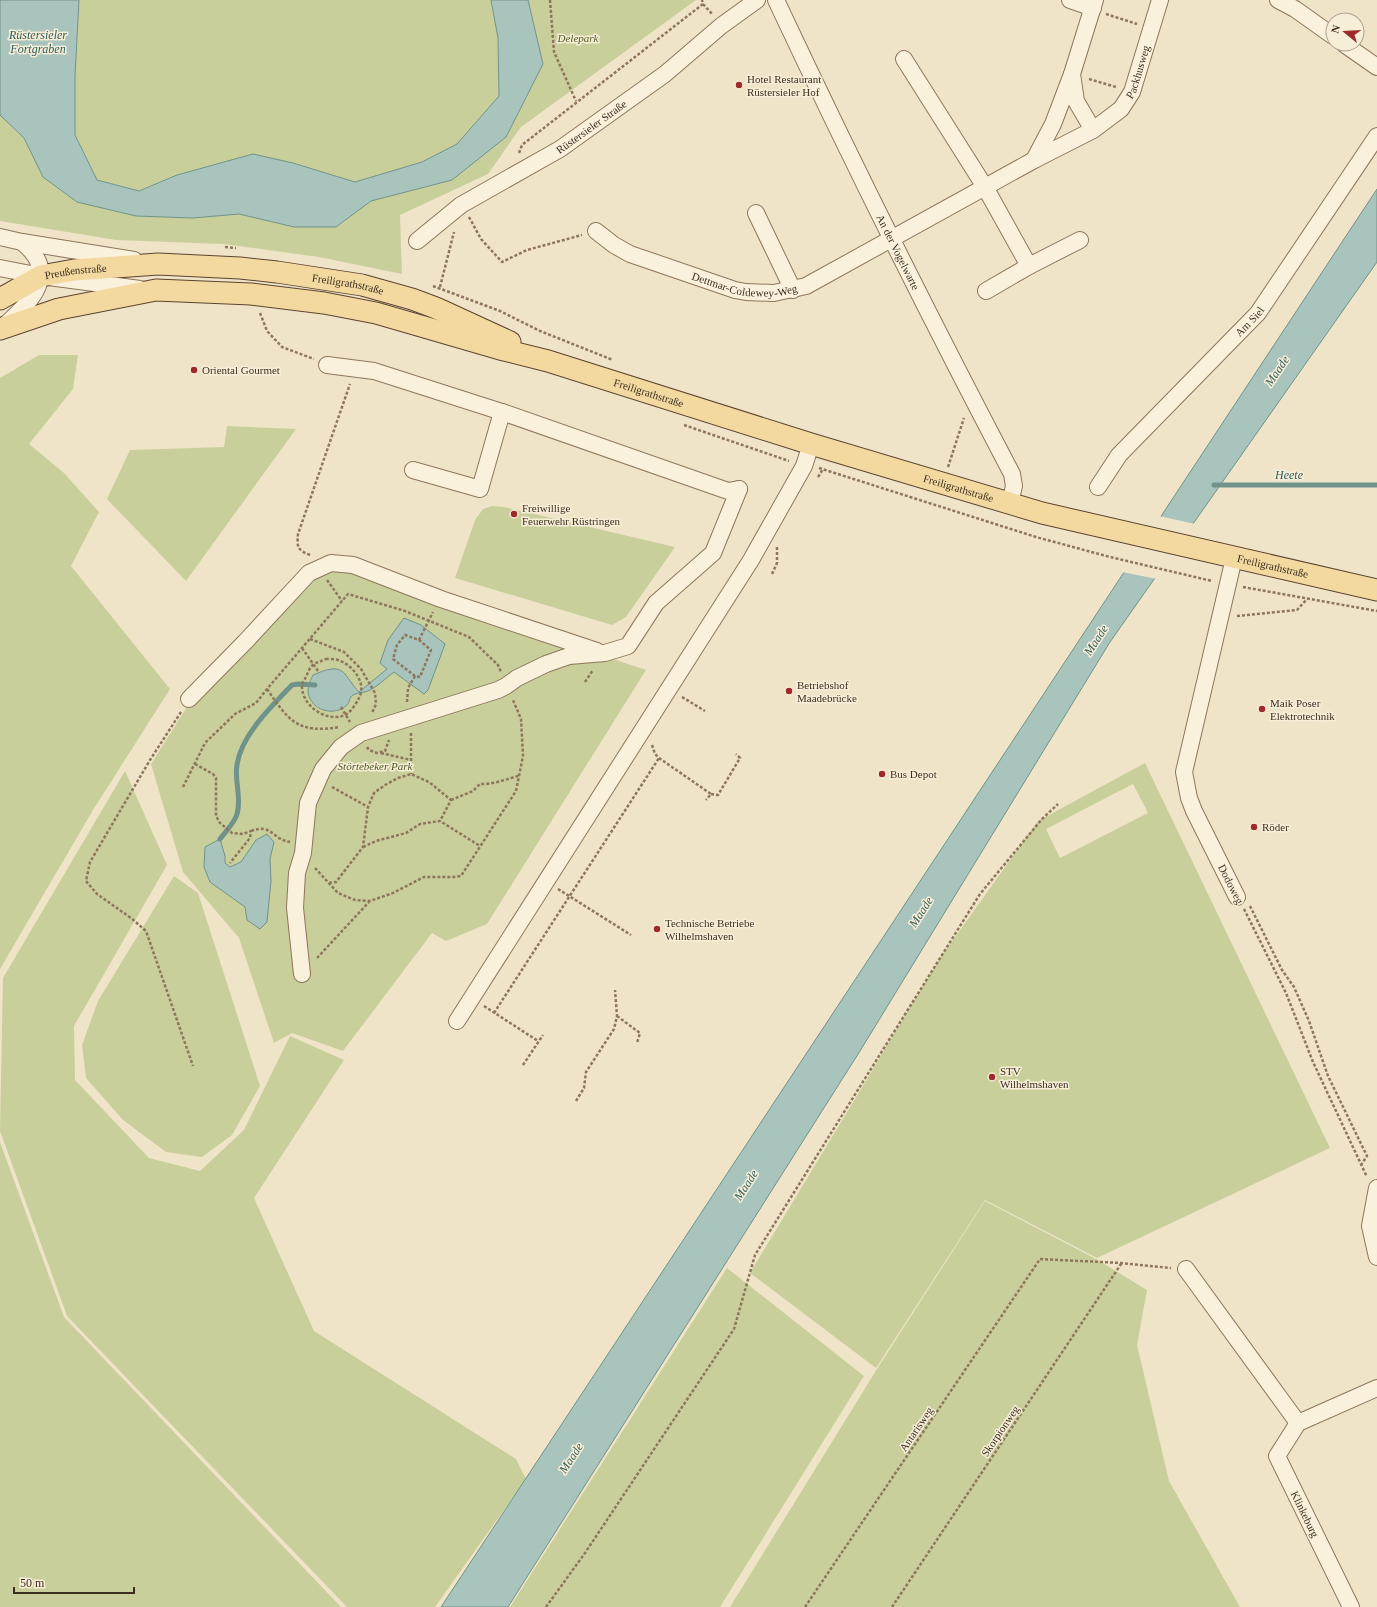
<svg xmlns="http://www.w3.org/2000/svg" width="1377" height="1607" font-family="'Times New Roman',serif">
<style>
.green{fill:#c9cf9b;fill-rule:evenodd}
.water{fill:#a9c4bc;stroke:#6f938a}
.pier{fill:#f0e4c8}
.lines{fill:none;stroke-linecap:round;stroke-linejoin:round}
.stream{stroke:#6f938a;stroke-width:5}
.minor-casing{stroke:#8d765c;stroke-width:18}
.major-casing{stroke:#5b4430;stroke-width:23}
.path{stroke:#8d765c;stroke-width:2.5;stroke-dasharray:3 2;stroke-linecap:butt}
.minor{stroke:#faf1dc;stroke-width:16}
.major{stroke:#f3d9a0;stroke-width:21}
.poi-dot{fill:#9e2a2b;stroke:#f7eed8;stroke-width:1.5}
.labels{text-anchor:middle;stroke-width:3;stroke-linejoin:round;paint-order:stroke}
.park-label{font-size:11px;font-style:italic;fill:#4d5a26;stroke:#f7eed8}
.street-label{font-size:11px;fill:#3d2e20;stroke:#f7eed8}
.poi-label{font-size:11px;fill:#3d2e20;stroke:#f7eed8;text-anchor:start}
.water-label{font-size:12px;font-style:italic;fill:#2f5d5a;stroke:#f7eed8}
</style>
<rect width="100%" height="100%" fill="#f0e4c8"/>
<!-- green -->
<path class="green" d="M79 0H491L498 38 499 96 457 144 422 162 355 182 293 163 177 175 138 191 97 180 75 135V76Z
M528 0H696L521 127 488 174 400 215 402 274 319 257 224 244 116 240 0 221V115L24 138 43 177 193 218 239 214 294 227H336L371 201 452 180 543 64Z
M39 355H78L73 389 29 444 64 473 99 512 71 566 170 689 93 810 0 969V378Z
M227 426 296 429 186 581 107 499 130 450 224 447Z
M492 506 504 507 675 547 626 617 612 625 455 578 475 520 483 509Z
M331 568 346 569 646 670 487 924 446 941 432 933 343 1051 292 1033 274 1043 239 938 183 872 151 764 190 702 310 576Z
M1145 763 1330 1148 1097 1258 985 1200 876 1368 750 1273 940 958 1038 821ZM1133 784 1148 813 1060 858 1046 829Z
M125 771 167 865 74 1026 75 1080 149 1158 200 1171 244 1130 290 1036 344 1060 254 1198 314 1331 516 1459 526 1479 435 1607H347L67 1316 0 1131 3 978Z
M174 876 198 893 260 1086 232 1135 202 1157 166 1152 123 1120 86 1078 82 1045 98 1001Z
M0 1142 64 1317 341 1607H0Z
M985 1201 1096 1259 1147 1290 1137 1345 1169 1481 1240 1607H730L877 1369Z
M727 1268 864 1376 720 1607H510Z"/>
<!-- water -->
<path class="water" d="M0 0H79L75 76V135L97 180 139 191 177 175 253 154 293 163 355 182 422 162 457 144 499 96 498 38 491 0H528L543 64 506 137 452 180 371 201 336 227H294L239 214 193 218 136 216 77 202 43 177 24 138 0 115Z
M1377 189V262L1110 642 860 1051 508 1607H441Z
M404 618 421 625 445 644 428 690 424 694 394 672C386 678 377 687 368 691 364 693 358 692 353 695 349 697 350 702 347 705 338 714 321 713 313 703 305 694 308 685 313 675 323 671 337 664 345 674 350 680 353 686 359 692L387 669 380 663 388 640Z
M267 834 274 842 270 859 271 881 267 922 260 929 247 920 245 907 210 882 204 867 205 847 220 839 225 856V863L230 867 241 862 256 840Z"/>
<!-- pier -->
<path class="pier" d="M1159 516 1195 524 1157 579 1122 572Z"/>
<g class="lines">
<!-- stream -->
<path class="stream" d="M1214 485H1377
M220 839C226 831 235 822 237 814 242 798 234 780 237 765 241 735 272 706 292 685L298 684 315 685"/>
<!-- minor casing -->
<g class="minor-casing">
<g id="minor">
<path id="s1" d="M776 0C851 160 930 318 1012 474L1014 486 1010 503"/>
<path d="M1070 0 1093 8"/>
<path d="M1278 0 1295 9 1333 36"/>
<path d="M1344 44 1377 67"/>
<path d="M904 59 985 187 1029 266 986 291"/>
<path d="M1072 74 1076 101 1093 130"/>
<path d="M1034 160 1053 124 1072 74 1095 0"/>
<path d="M756 213 793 290"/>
<path id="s2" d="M596 231 614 245 630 254 735 290 746 292 774 293 806 286 1034 160 1093 130 1121 109 1132 92 1160 0"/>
<path d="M0 237 22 242 134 260"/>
<path id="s3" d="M417 241 461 205 560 149 665 74 721 26 757 0"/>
<path d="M1029 266 1080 240"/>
<path d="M0 268 41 276 140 289"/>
<path d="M5 325C32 301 60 273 22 242"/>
<path d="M327 365 374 371 502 412 728 491 739 489"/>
<path d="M413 470 480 489 502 412"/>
<path id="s4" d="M1098 487 1119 455 1258 313 1377 136"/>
<path d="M1234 558 1184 772 1189 798 1194 811 1237 897"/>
<path d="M189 699 245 642 309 573 331 563 353 565 441 599 597 651"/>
<path d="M302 974 295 908 297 873 303 853 308 803 323 769 341 747 361 733 498 690 506 686 517 678 546 664 569 656 605 653 628 646 656 603 713 553 739 489"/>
<path d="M457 1021 751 560 804 466 811 444"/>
<path d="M1377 1188 1370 1226 1377 1257"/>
<path d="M1186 1269 1298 1423"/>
<path d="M1351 1607 1277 1456 1298 1423 1377 1388"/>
</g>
</g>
<!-- major casing -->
<g class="major-casing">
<g id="major">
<path id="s5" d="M0 299 41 276 74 270 158 264 240 268 277 272 362 285 412 299 436 308 510 342"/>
<path id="s6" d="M0 329 59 309 156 290 251 294 324 303 376 313 500 349 548 361 811 444 1042 513 1377 590"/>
</g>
</g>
<!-- path -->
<path class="path" d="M550 0 554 52 576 101
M703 4 712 14
M1106 14 1137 24
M1089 79 1116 87
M519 153 522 145 703 4 702 0
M469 217 481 239 502 262 527 250 582 235
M225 247 236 248
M433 286 500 311 540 331 613 360
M440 287 454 232
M260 313 267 331 282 347 314 359
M684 425 789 461
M948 467 964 418
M819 468 1036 537 1110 557 1212 581
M818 477 823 469
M310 555C297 550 297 547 298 534L350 384
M772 574 777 563V547
M327 580 342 601
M1243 587 1377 611
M1237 616 1297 610 1307 599
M310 639 344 652 361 669 375 693 376 704 372 713
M419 640 433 612
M302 648 318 671
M326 659C329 659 334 659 338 660 353 665 367 683 359 698 356 704 351 712 345 715 327 723 301 706 302 685 302 683 305 679 306 677 308 672 310 667 314 664 318 662 322 661 326 659Z
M585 682 593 670
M267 689C289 721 297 734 340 727
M682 697 705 711
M407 702 408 688 415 676 420 677 431 650 419 640 405 635 397 645 393 659 415 676
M341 707 350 722
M181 712 150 760 90 862 86 881 97 894 131 918 146 931 193 1066
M411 733V774
M652 745 655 754 659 758 711 794 706 800
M367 747 369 750 377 753 385 751 389 740
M381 753 411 760
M195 764 213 774 216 778V816L220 823 232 833 243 834 251 831 250 838 230 863
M183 787 205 743 235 714 256 703 267 689 348 594 405 611 469 637 498 665 501 672
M332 787 368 807
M711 794 718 795 740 758 736 754
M451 800 473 791 480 784C491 785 507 779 518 776
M251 831C272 823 273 840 290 842
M363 847 376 841 406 833 420 824 440 821 480 846
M315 868 338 893 355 900 370 901 393 893 424 877H454L461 876 516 791 523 756 521 719 513 700
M329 883 336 882 363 847 368 807 374 793 385 785 398 778 411 774 429 782 451 800 440 821
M558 889 631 935
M1250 906 1282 970 1294 987 1309 1021 1328 1076 1367 1156 1361 1165
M1244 909 1286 993 1313 1062 1367 1177
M317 958 369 902
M484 1006 538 1041
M494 1013 659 758
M617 1016 640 1033 637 1043
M523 1065 543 1035
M576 1101 584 1088 586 1072 614 1029 617 1016 615 990
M546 1607 585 1553 734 1329 755 1255 980 894 1042 819 1058 804
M805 1607 1040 1259 1121 1263 1171 1268
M892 1607 1121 1264"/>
<!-- minor -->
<use href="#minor" class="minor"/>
<!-- major -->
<use href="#major" class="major"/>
</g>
<!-- markers -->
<g class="poi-dot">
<circle cx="739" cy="85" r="4"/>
<circle cx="194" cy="370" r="4"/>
<circle cx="514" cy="514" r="4"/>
<circle cx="789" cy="691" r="4"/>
<circle cx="1262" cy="709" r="4"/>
<circle cx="882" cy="774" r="4"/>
<circle cx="1254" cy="827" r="4"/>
<circle cx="657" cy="929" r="4"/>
<circle cx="992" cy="1077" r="4"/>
</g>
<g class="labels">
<!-- park labels -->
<g class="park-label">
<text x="578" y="42">Delepark</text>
<text x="375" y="770">Störtebeker Park</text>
</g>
<!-- street labels -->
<g class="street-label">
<text dy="4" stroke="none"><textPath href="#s2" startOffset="627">Packhusweg</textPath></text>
<text dy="4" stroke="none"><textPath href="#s3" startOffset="209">Rüstersieler Straße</textPath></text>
<text dy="4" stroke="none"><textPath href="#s1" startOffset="280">An der Vogelwarte</textPath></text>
<text dy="4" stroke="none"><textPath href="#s5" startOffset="82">Preußenstraße</textPath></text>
<text dy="4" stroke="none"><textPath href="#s2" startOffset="161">Dettmar-Coldewey-Weg</textPath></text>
<text dy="4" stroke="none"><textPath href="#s5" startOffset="356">Freiligrathstraße</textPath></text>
<text dy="4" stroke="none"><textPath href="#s4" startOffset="225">Am Siel</textPath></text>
<text dy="4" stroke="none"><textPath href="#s6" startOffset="667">Freiligrathstraße</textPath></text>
<text dy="4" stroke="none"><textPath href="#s6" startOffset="991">Freiligrathstraße</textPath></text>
<text dy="4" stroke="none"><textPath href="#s6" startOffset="1315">Freiligrathstraße</textPath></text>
<text transform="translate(1231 884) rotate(63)" y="4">Dodoweg</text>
<text transform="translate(916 1429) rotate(-56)" y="4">Antarisweg</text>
<text transform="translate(1000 1431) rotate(-56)" y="4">Skorpionweg</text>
<text transform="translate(1305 1514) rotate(64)" y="4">Klinkeburg</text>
</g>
<!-- poi labels -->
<g class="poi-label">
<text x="747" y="83">Hotel Restaurant<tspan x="747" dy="13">Rüstersieler Hof</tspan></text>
<text x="202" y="374">Oriental Gourmet</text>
<text x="522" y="512">Freiwillige<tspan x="522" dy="13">Feuerwehr Rüstringen</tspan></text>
<text x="797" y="689">Betriebshof<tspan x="797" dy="13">Maadebrücke</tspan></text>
<text x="1270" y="707">Maik Poser<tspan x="1270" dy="13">Elektrotechnik</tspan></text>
<text x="890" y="778">Bus Depot</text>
<text x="1262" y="831">Röder</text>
<text x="665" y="927">Technische Betriebe<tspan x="665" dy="13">Wilhelmshaven</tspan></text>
<text x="1000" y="1075">STV<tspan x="1000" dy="13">Wilhelmshaven</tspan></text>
</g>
<!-- water labels -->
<g class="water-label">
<text x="38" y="39">Rüstersieler<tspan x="38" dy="14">Fortgraben</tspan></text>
<text transform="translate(1277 371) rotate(-56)" y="4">Maade</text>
<text x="1289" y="479">Heete</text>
<text transform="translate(1096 640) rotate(-57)" y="4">Maade</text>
<text transform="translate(921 912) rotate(-57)" y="4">Maade</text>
<text transform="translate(746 1185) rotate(-57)" y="4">Maade</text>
<text transform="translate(571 1458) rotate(-57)" y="4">Maade</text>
</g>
</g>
<!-- north arrow -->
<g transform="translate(1345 32) rotate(288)"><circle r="19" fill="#f7eed8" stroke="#ada18e"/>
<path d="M0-3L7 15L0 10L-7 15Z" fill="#9e2a2b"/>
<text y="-6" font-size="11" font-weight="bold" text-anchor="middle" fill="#3d2e20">N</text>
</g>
<!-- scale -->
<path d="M14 1587v6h120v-6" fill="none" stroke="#3d2e20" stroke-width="2"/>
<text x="20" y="1587" font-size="12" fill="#3d2e20" stroke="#f7eed8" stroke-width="3" paint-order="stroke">50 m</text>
</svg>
